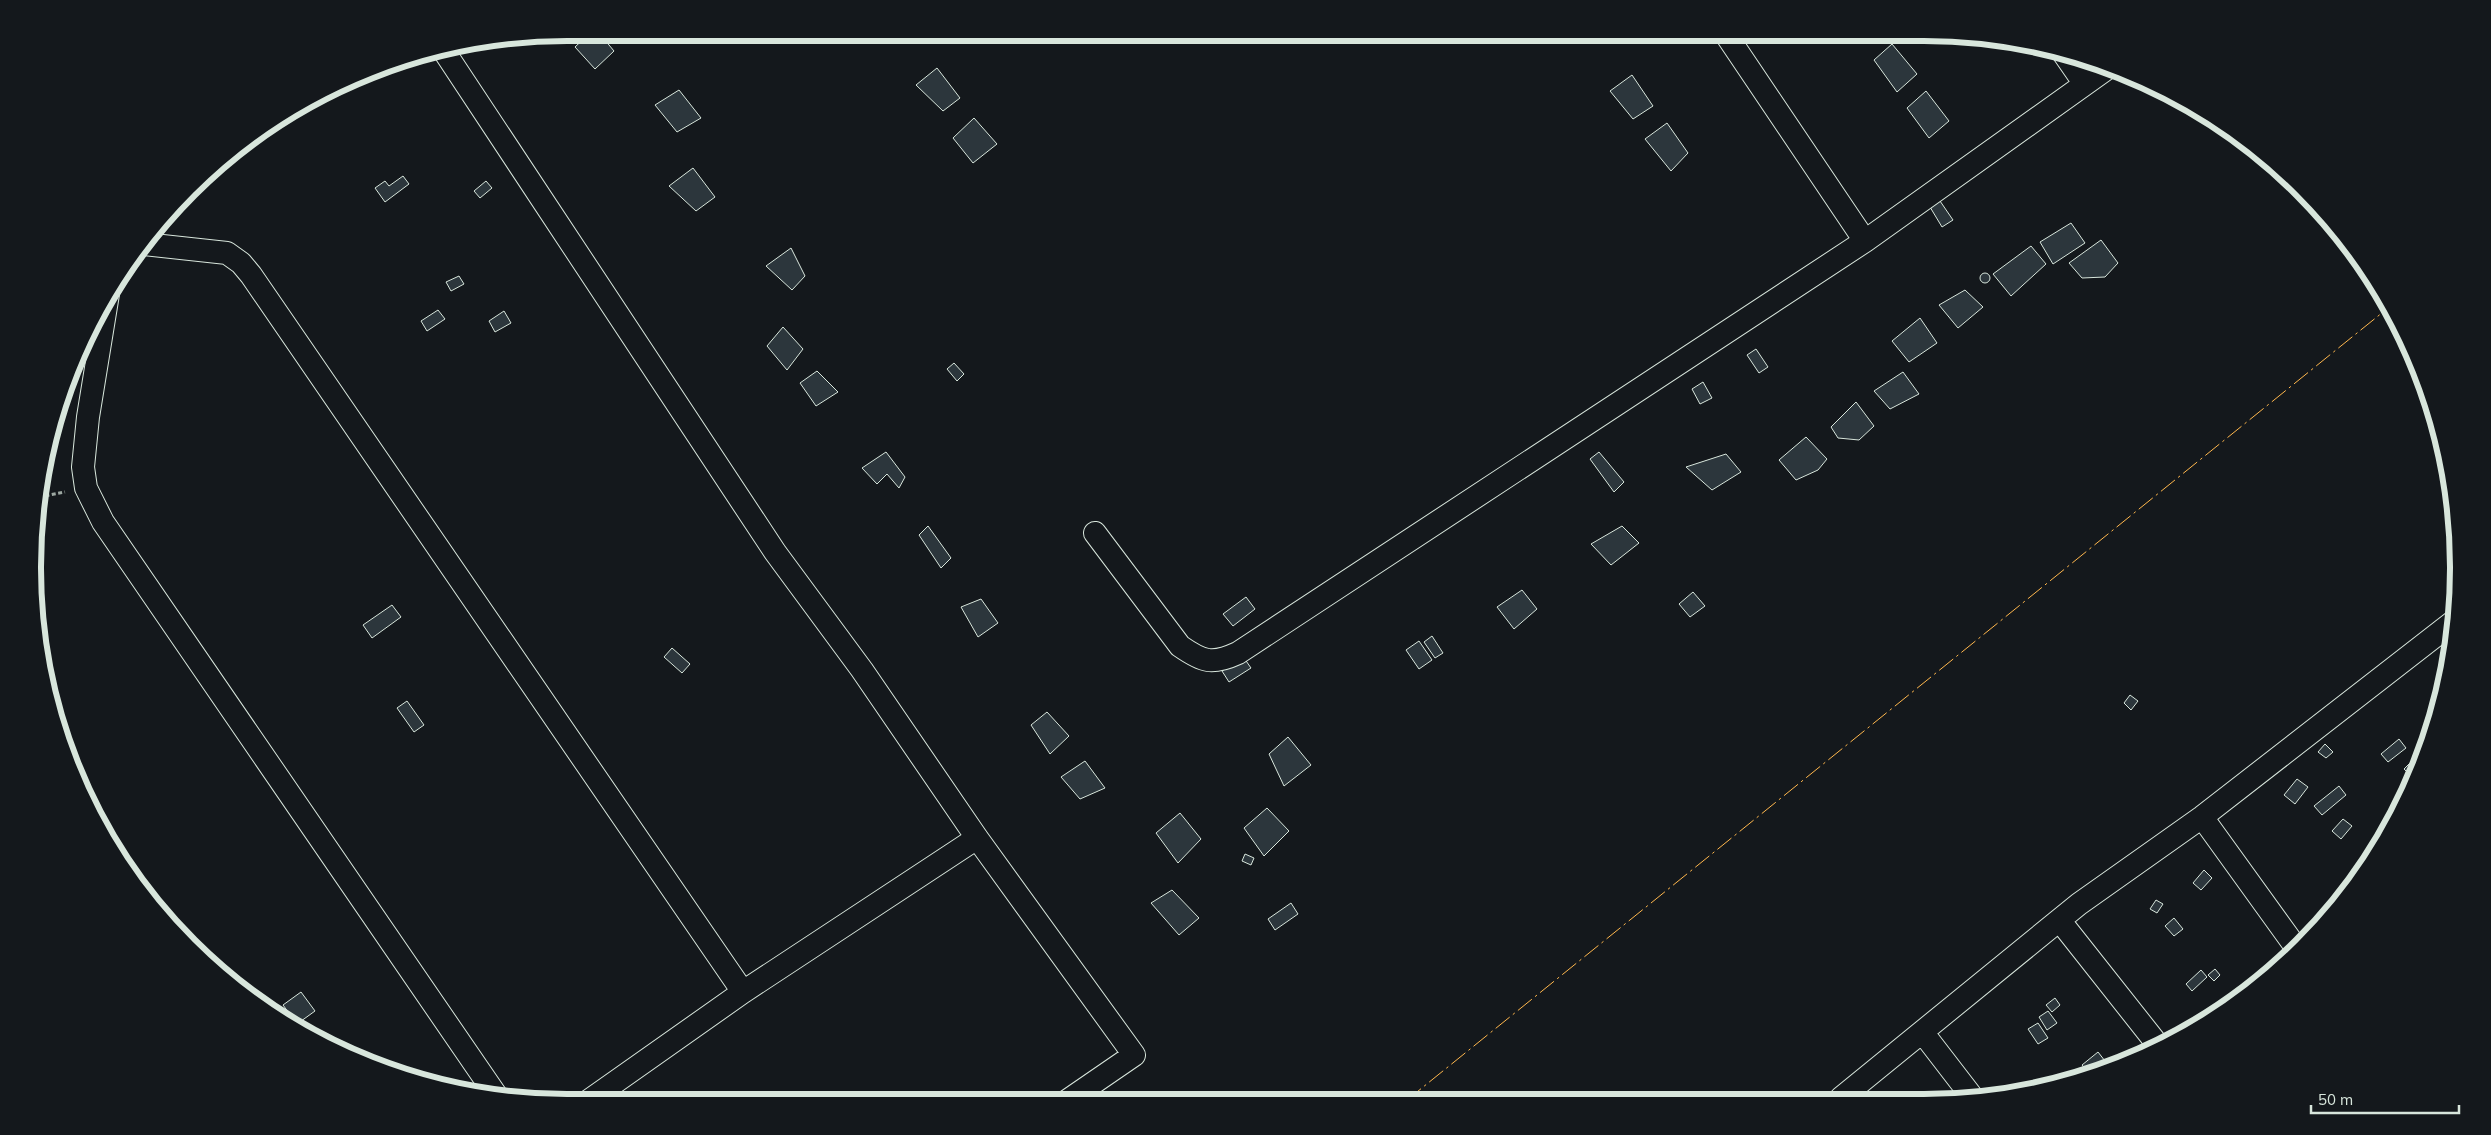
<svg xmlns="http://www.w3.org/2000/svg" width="2491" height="1135" font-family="Mulish,sans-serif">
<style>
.building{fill:#2c363c;stroke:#d8e6dc}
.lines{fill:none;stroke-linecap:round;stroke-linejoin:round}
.minor-casing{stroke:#d8e6dc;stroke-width:24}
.path{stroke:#9da8a2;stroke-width:3;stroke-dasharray:4 2.5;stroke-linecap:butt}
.minor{stroke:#14181c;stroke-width:22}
.power{stroke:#ffb74d;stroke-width:1;stroke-dasharray:18 4 2.5 4;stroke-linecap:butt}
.rim{fill:none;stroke:#d8e6dc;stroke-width:6}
</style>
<rect width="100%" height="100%" fill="#14181c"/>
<!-- building -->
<path class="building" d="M590 33H599L614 51 595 69 575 47Z
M1892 44 1917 74 1897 92 1874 60Z
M937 68 960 98 943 111 916 85Z
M1632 75 1653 106 1633 119 1610 91Z
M679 90 701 118 677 132 655 105Z
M1926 91 1949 121 1929 138 1907 108Z
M974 118 997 144 973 163 953 138Z
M1667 123 1688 153 1671 171 1645 139Z
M693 168 715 197 696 211 669 186Z
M403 176 409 184 385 202 375 188 385 181 389 186Z
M486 181 492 188 480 198 474 191Z
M1940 201 1953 220 1942 227 1930 207Z
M2071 223 2085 243 2053 264 2040 242Z
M2101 240 2118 263 2105 277 2082 278 2069 263Z
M2031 246 2046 264 2011 296 1993 274Z
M791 248 805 276 792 290 766 266Z
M1980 278a5 5 0 1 1 10 0a5 5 0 1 1-10 0Z
M459 276 464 284 451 291 446 282Z
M1965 290 1983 307 1958 328 1939 305Z
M438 310 445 319 427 331 421 321Z
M504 311 511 323 495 332 489 321Z
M1920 318 1937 343 1909 362 1892 341Z
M783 327 803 349 787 370 767 346Z
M1756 349 1768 367 1759 373 1747 355Z
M954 363 964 374 957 381 947 369Z
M817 371 838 392 816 406 800 383Z
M1903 372 1919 394 1890 409 1874 391Z
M1703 382 1712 398 1700 404 1692 389Z
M1856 402 1874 426 1859 440 1838 438 1831 427Z
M1806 437 1827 459 1818 470 1796 480 1779 460Z
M886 452 905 477 899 488 887 474 877 484 862 468Z
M1599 452 1624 482 1614 492 1590 459Z
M1726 454 1741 472 1712 490 1686 467Z
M928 526 951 558 941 568 919 535Z
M1622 526 1639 543 1611 565 1591 544Z
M1522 590 1537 609 1514 629 1497 607Z
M1693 592 1705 606 1690 617 1679 604Z
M1246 597 1255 609 1233 626 1223 614Z
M981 599 998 623 978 637 961 607Z
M392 605 401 617 372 638 363 625Z
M1432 636 1443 653 1435 658 1424 642Z
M1419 641 1432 660 1419 669 1406 650Z
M672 648 690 664 682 673 664 657Z
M1244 658 1251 668 1229 682 1222 671Z
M2130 695 2138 701 2131 710 2124 703Z
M407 701 424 725 414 732 397 708Z
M1047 712 1069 736 1050 754 1031 725Z
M1288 737 1311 765 1284 786 1269 754Z
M2399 739 2406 748 2388 762 2381 754Z
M2325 744 2333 752 2326 758 2318 752Z
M2426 745 2420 765 2413 756Z
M1085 761 1105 788 1080 799 1061 777Z
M2411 762 2418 769 2411 776 2404 769Z
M2297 779 2308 787 2295 804 2284 795Z
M2339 786 2346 795 2322 815 2314 806Z
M1267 808 1289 831 1264 856 1244 828Z
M1180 813 1201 839 1178 863 1156 833Z
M2343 819 2352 826 2341 839 2332 831Z
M1245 854 1254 858 1251 865 1242 861Z
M2204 870 2212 878 2201 890 2193 883Z
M1172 890 1199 918 1179 935 1151 903Z
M2156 900 2163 904 2157 913 2150 909Z
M1291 903 1298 914 1275 930 1268 919Z
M2174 918 2183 929 2174 936 2165 926Z
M2215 969 2220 975 2214 981 2208 975Z
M2201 970 2207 977 2192 991 2186 984Z
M301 992 315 1011 297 1024 283 1005Z
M2055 998 2060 1005 2052 1012 2046 1005Z
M2048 1011 2057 1023 2047 1030 2039 1017Z
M2038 1023 2048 1038 2038 1044 2028 1029Z
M2098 1052 2105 1061 2094 1071 2088 1072 2082 1065Z"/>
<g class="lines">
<!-- minor casing -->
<g class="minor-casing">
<path id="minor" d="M1725 33 1865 241
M442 48 775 552 862 670 977 838 1134 1055 1067 1101
M2064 54 2084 83
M144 244 227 253 241 263 251 275 743 992
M108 294 88 417 83 467 86 488 103 522 496 1095
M1095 533 1180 646C1203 662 1212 665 1238 653L1865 241 2109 67
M2202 817 2295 946
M2060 921 2158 1045
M1923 1033 1973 1098
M1841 1098 2079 904 2202 817 2453 622
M587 1102 743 992 977 838"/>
</g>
<!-- path -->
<path class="path" d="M39 497 65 492"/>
<!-- minor -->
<use href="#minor" class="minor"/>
<!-- power -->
<path class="power" d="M1407 1100 2388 308"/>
</g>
<!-- crop -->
<path d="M0 0H2491V1135H0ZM567 41H1924A526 526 0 0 1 2450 567V568A526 526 0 0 1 1924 1094H567A526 526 0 0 1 41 568V567A526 526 0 0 1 567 41Z" fill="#14181c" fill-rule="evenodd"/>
<path class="rim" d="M567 41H1924A526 526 0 0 1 2450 567V568A526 526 0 0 1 1924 1094H567A526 526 0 0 1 41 568V567A526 526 0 0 1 567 41Z"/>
<!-- scale -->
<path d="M2311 1105v8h148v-8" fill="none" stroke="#d8e6dc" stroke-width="2.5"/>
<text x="2318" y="1105" font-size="15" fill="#d8e6dc" stroke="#14181c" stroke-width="4" paint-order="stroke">50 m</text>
</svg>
